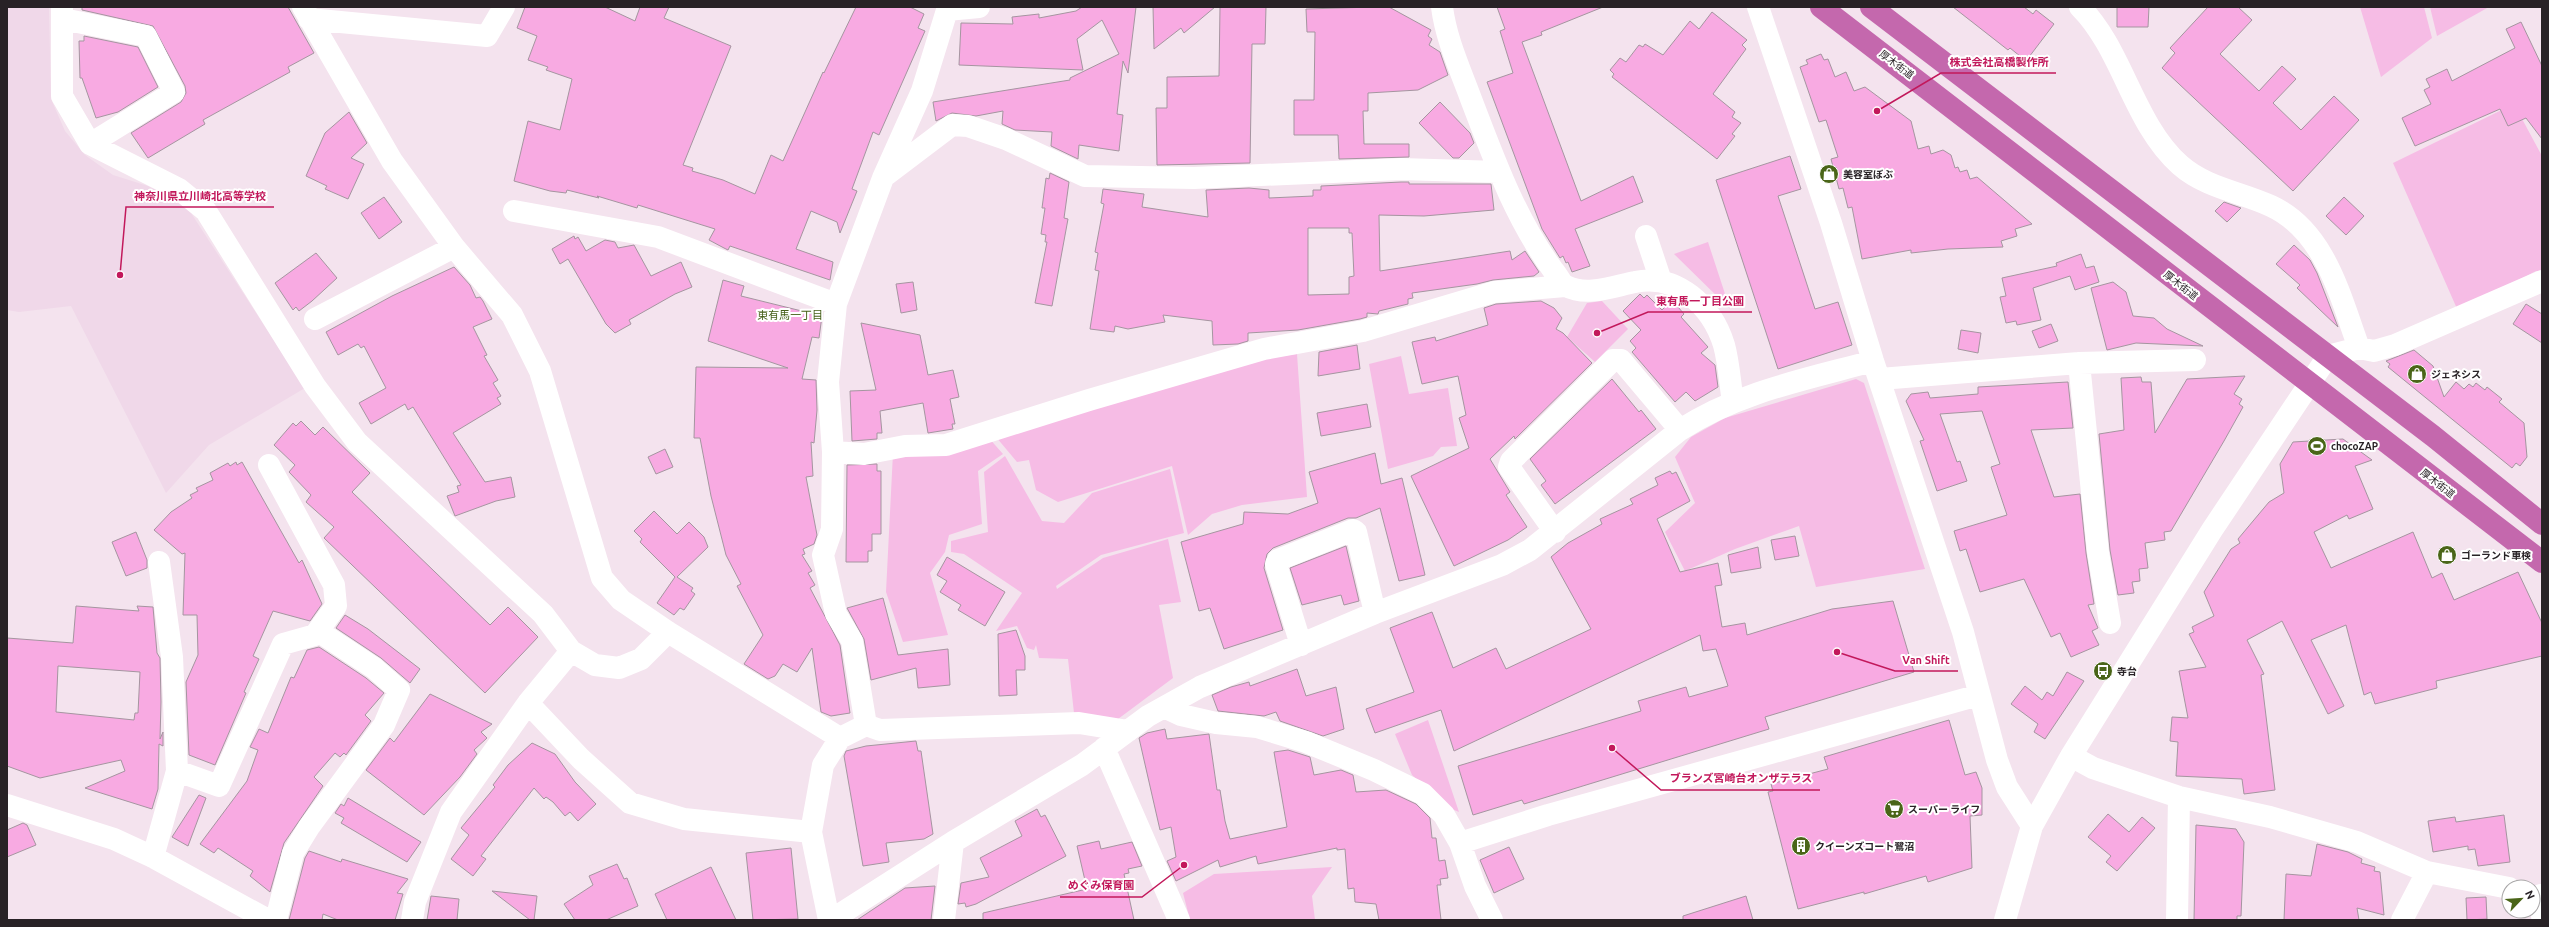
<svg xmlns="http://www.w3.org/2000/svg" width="2549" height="927" font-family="Ubuntu,'Noto Sans JP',sans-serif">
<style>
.built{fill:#f0d8e9}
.green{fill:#f6bce5}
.building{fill:#f8aae2;stroke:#a595a0;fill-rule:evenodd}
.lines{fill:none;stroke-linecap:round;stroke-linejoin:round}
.minor{stroke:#fff;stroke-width:22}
.highway{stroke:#c468ad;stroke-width:22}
.labels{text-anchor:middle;stroke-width:4;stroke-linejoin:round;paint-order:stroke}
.street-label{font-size:10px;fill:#282226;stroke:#fff}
.poi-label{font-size:10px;font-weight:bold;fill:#282226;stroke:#fff;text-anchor:start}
.neighbourhood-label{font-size:11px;fill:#47601a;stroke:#fff}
.leader{fill:none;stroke:#c2185b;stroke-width:1.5}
.callout-dot{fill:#c2185b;stroke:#fff;stroke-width:1.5}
.callout-label{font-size:11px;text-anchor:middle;font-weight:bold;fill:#c2185b;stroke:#fff;stroke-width:4;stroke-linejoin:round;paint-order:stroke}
</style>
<rect width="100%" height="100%" fill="#f4e3ee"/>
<!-- built -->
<path class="built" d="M7 7H49L51 99 65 131 85 155 113 175 148 186 174 199 191 213 305 388 209 445 166 493 71 306 19 312 7 310Z"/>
<!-- green -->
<path class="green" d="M2360 7H2424L2432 38 2381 77Z
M2430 7H2489L2437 36Z
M2514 104 2542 156V271H2536L2458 311 2393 163Z
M1708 242 1730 309 1674 254Z
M1602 301 1628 329 1595 362 1567 337 1587 303Z
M1297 354 1307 497 1242 505 1212 514 1188 535 1172 466 1058 502 1036 490 1029 460 1017 462 991 431 1243 361Z
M1401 356 1409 394 1448 388 1457 446 1441 447 1433 456 1388 469 1369 364Z
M1856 379 1864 383 1925 569 1816 587 1799 526 1735 549 1685 571 1665 532 1695 503 1675 457 1691 437 1725 418Z
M988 437 1003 454 978 471 982 524 949 535 945 552 930 573 948 635 903 642 886 592 893 453Z
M1005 456 1042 521 1064 523 1092 493 1170 469 1184 533 1101 555 1056 586 1057 589 1103 558 1168 539 1181 602 1159 605 1173 678 1118 719 1074 713 1068 659 1039 658 1036 645 1034 650 1027 648 1017 626 996 631 1022 593 964 554 951 552V541L988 532 984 472Z
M1428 720 1459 812 1447 807 1412 775 1395 734Z
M1332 867 1312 896 1315 920H1190L1183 893 1214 874Z"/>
<!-- building -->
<path class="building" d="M82 7H288L314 53 288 67 290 72 203 120 205 124 148 158 131 133 181 102 186 93 185 86 153 26 82 10Z
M525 7H605L635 21 640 7H669L664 18 731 46 683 165 693 168 692 171 723 180 755 194 771 155 783 161 823 72 824 73 856 7H910L924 14 918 28 925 31 879 135 873 132 852 189 857 191 840 233 837 222 811 211 796 249 833 262 830 280 730 246 728 250 724 248 709 240 715 229 638 205 637 208 597 196 599 198 567 190 566 193 550 191 514 181 528 121 560 130 572 79 546 70 548 67 528 60 537 36 517 28Z
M1082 7H1136L1128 73 1123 61 1117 114 1123 115 1119 151 1079 145 1078 159 1051 146 1052 132 1015 130 1002 124 1003 111 976 116 952 113 936 121 933 102 1070 80V78L1119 54 1102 20 1077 39 1083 70 959 65 961 23 1013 24 1012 17 1039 14V18L1076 11Z
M1153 7H1215L1184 33 1181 28 1154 49Z
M1220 7H1266L1265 44H1252L1250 163 1157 165 1156 108H1167V77L1219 76Z
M1373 7H1389L1431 30 1428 36 1432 39 1429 45 1440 52 1448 75 1418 90 1368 93V111H1363L1364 144H1409V157L1339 159 1338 135H1294V100H1314L1315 32H1307L1306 9Z
M1497 7H1603L1541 32 1542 35 1522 42 1581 201 1633 176 1643 202 1575 229 1590 266 1572 272 1568 262 1566 263 1563 256 1560 258 1542 229 1487 82 1513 73 1500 31 1505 29Z
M1953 7H2024L2033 14 2036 10 2054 24 2026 61 2010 48 2008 50Z
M2117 7H2149L2148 27H2117Z
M2208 7H2238L2252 20 2220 54 2259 91 2282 66 2296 79 2273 103 2301 130 2334 96 2359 120 2293 191 2162 68 2175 53 2170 48Z
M1712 12 1747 40 1742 45 1746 49 1713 94 1735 112 1732 117 1741 123 1732 134 1735 136 1717 159 1612 77 1614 74 1610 70 1620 58 1626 62 1639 45 1643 47 1645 44 1663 55 1690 21 1699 29Z
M2521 22 2542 66V139L2526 118 2508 126 2500 109 2415 146 2402 118 2431 104 2424 90 2430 87 2426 79 2447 69 2452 81 2515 48 2506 29Z
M84 36 138 47 158 87 118 112 96 118 82 78H80L79 41H84Z
M1821 54 1824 60 1828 59 1835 77 1846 72 1854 91 1865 87 1911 121 1918 149 1929 146 1931 154 1943 150 1951 155 1955 168 1958 167 1960 172 1967 170 1970 179 1977 177 2032 224 2015 229 2017 236 2001 241 2003 247 1948 249 1911 253V250L1862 259 1852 207 1848 208 1843 188 1839 189 1831 159 1838 157 1826 120 1819 122 1800 67 1808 64 1806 60Z
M1440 102 1470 133 1474 143 1459 158H1453L1419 123Z
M349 112 367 143 351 158 364 164 348 199 325 189 327 186 306 176 325 133Z
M1790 156 1801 189 1778 196 1815 309 1838 302 1852 345 1778 369 1716 180Z
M1050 173 1069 182 1064 218 1068 219 1052 306 1035 303 1047 242H1045L1046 235 1041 234 1045 208H1042L1046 178 1049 179Z
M1401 182H1409V184H1491L1494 210 1424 216 1379 215 1380 271 1510 251 1512 260 1525 251 1539 272 1534 276 1493 280 1477 284 1412 293 1413 298 1408 299V304L1379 311 1378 314 1367 313V317L1360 319 1298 330 1248 333V341L1238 344 1213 345 1212 321 1163 315 1165 322 1128 329 1115 326 1114 332 1090 329 1099 271 1095 270 1098 253 1095 252 1104 204 1101 203 1103 189 1144 194 1142 207 1208 217 1206 190 1249 188 1269 190V198L1313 196V190H1321V186ZM1308 228H1349V233H1352L1354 276 1349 277V294L1308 295Z
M384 197 402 222 379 239 361 213Z
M2344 197 2364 216 2346 235 2326 216Z
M2224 202 2241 208 2227 222 2215 211Z
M574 236 575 239 578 237 586 251 605 240 615 242 618 248 634 245 651 276 681 262 692 287 675 294 629 320 631 324 615 333 606 324 568 259 560 264 552 249Z
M2294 245 2310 260 2317 273 2338 327 2297 288 2300 285 2276 264Z
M316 253 337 278 312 301 299 311 296 307 293 310 275 283Z
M2081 254 2086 268 2094 266 2099 282 2075 290 2070 276 2033 288 2041 320 2017 325 2016 321 2006 323 2000 297 2006 296 2002 278 2057 266 2056 263Z
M454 267 470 285 476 298 480 297 483 301 492 319 473 327 487 355 484 356 498 380 493 383 501 396 497 398 501 404 453 433 485 482 511 477 515 497 496 501 455 516 447 496 459 492 457 486 461 485 413 407 408 410 405 404 371 424 359 403 386 388 364 346 361 348 358 344 338 355 326 332 392 296Z
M723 280 744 286 741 296 822 316 819 338 812 337 802 379 816 380 817 410 814 443 811 442 813 476 806 477 817 535 814 544 803 549 805 554 802 555 812 571 808 573 815 585 810 588 840 645 850 713 831 716 821 712 812 648 797 672 783 664 775 676 768 679 744 664 763 635 737 586 741 584 726 555 711 496 700 438H694L696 367 788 368 708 341Z
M913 282 917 310 901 313 896 284Z
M2113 282 2126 292 2133 316 2154 318 2167 329 2203 346 2136 343 2107 350 2091 288Z
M1640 294 1644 298 1647 295 1662 310 1672 300 1684 314 1681 317 1708 347 1701 353 1715 365 1718 387 1695 401 1686 392 1675 402 1632 352 1636 348 1630 341 1641 330 1623 311Z
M1541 301 1554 308 1562 318 1556 329 1563 333 1592 363 1515 439 1514 436 1490 459 1510 492 1506 495 1527 527 1508 540 1454 566 1411 476 1469 448 1459 418 1466 415 1458 376 1422 384 1412 342 1435 337 1436 341 1488 325 1484 308 1496 304Z
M2526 304 2542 314V343L2513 324Z
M861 323 920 335 928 375 953 370 959 397 950 399 955 424H952L953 429 928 433 923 403 880 411 882 433H877V439L852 441 850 391 876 390Z
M2051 324 2058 341 2039 348 2032 331Z
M1961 330 1981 333 1978 353 1958 349Z
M1357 345 1360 369 1318 376 1319 352Z
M2414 350 2433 366 2444 397 2456 382 2464 389 2469 384 2473 387 2476 383 2485 390 2487 387 2502 399 2499 402 2524 423 2527 457 2520 466 2516 463 2512 468 2388 367 2390 364 2386 361Z
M2245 376 2234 394 2242 399 2239 404 2243 407 2224 441 2171 531 2164 532 2165 540 2145 543 2148 568 2139 569 2140 581 2132 582 2134 593 2118 595 2110 550 2099 434 2124 430 2121 378 2141 377 2142 382H2151L2155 433 2187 379Z
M1612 379 1639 412 1641 410 1656 429 1555 504 1541 485 1546 481 1530 459Z
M2068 382 2073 428 2031 430 2054 497 2080 494 2086 553 2094 604 2088 605 2098 628 2092 631 2099 645 2071 657 2060 633 2051 637 2024 579 1980 592 1966 549 1960 551 1954 531 2007 515 1991 467 2000 464 1982 411 1940 414 1957 462 1960 461 1967 481 1937 491 1920 441 1924 440 1906 401 1911 394 1928 392 1930 398 1978 394V387Z
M1367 404 1371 427 1321 436 1317 413Z
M301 421 315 435 323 427 370 473 352 492 490 625 508 607 538 637 485 693 324 538 334 527 306 502 311 495 289 472 295 465 274 445 293 423 296 426Z
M2343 439 2372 460 2355 466 2373 509 2349 519 2347 515 2314 532 2331 568 2413 532 2432 578 2442 573 2454 600 2518 572 2542 623V656L2436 681 2437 688 2375 704 2371 692 2364 695 2346 625 2311 640 2344 706 2328 714 2282 621 2247 640 2264 674 2261 675 2275 790 2244 794 2242 779 2176 776 2178 742 2170 741 2172 717 2188 718 2179 671 2206 667 2189 634 2194 632 2192 627 2214 616 2204 592 2231 549 2240 543 2238 539 2269 502 2284 493 2280 464 2293 442Z
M665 449 673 467 656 474 648 457Z
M1375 453 1381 484 1402 478 1425 575 1399 581 1380 508 1356 518H1348L1273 548 1267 554 1264 568 1283 630 1224 649 1210 608 1199 611 1181 542 1243 524 1244 512 1288 514 1318 503 1309 472Z
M236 462 237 465 242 462 299 563 302 560 322 604 310 621 273 611 253 656 259 659 244 692 246 693 215 765 189 755 186 682 198 655 197 615H183L185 553 182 554 154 530 171 512 192 498 190 495 198 491 196 488 213 480 210 473 228 463 230 466Z
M877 464V471H881V534H872V551H868V562H846L847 465Z
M1670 471 1672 474 1676 472 1690 501 1657 519 1680 572 1718 563 1722 585 1715 586 1722 627 1745 623 1747 635 1832 609 1893 601 1914 672 1765 717 1769 729 1524 804 1522 800 1473 815 1458 766 1641 711 1638 701 1686 687 1689 697 1728 686 1716 649 1703 651 1700 635 1454 751 1441 710 1375 733 1366 709 1414 692 1390 628 1432 612 1453 668 1496 648 1506 669 1591 629 1551 557 1568 543 1602 524 1600 519 1633 504 1630 499 1658 485 1655 478Z
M654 511 677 534 689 522 704 537 708 547 677 577 693 588 691 591 695 594 684 610 680 608 674 615 657 603 675 577 640 542 642 539 634 531Z
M136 532 147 560V568L126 576 112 542Z
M1795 536 1799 556 1775 560 1771 540Z
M1346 546 1359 601 1344 605 1341 595 1302 605 1290 568Z
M1758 547 1761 568 1731 573 1728 555Z
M947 557 1005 592 985 626 958 610 961 605 940 592 947 581 937 575Z
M883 598 898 655 948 649 950 685 918 688 916 668 871 680 864 639 847 608Z
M76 606 139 611 137 606 153 607 157 653 160 658 161 702 160 739 163 732V746L159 744 158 789 152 809 85 788 125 771 121 760 40 778 7 766V638L73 643ZM58 666 140 672 138 713H135L134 720 56 712Z
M345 615 368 629 420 669 410 683 381 658 336 628Z
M1016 630 1025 656V670H1016L1017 695 999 696 998 634Z
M319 647 366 678 384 693 365 715 371 721 346 755 344 753 340 757 335 753 314 777 323 786 284 843 270 892 250 876 253 871 218 848 214 853 200 844 247 781 258 750 250 747 259 729 268 733 291 677 294 678 307 650Z
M1297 669 1306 696 1336 687 1344 729 1323 736 1280 721 1276 712 1264 716 1218 711 1212 695 1231 687 1249 682 1250 686Z
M2067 672 2084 681 2045 739 2034 732 2038 724 2011 704 2025 686 2042 700 2047 692 2053 696Z
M430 694 492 724 481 732 487 738 474 750 477 754 460 777 424 815 366 770 390 738 394 742Z
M1949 720 1965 775 1976 772 1982 788V815L1970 816 1972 868 1928 882 1926 876 1864 894V892L1798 909 1768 792 1773 791 1771 784 1828 769 1824 757Z
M1165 729 1167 739 1209 734 1217 790H1220L1225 821 1230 839 1287 827 1274 752 1288 750 1310 757 1314 775 1341 770 1353 775 1356 792 1386 790 1416 804 1430 818 1432 838H1436L1439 861 1445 860 1448 878 1440 879 1441 885H1437L1441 920H1379L1376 904 1355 902 1354 888 1348 889 1345 849 1337 850V848L1258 864 1256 856 1220 867 1218 860 1176 881 1167 861 1176 857 1171 827 1160 830 1139 738 1147 733Z
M916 741 918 751H921L933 834 924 839 886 843 889 862 863 866 844 756 846 751 866 746Z
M532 743 555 754 575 782 596 804 578 821 570 812 565 816 553 802 546 797 544 799 534 788 481 856 486 859 473 876 451 859 469 835 461 828 495 787 493 785 508 765Z
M199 795 206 798 188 846 172 837Z
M348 798 421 842 407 862 341 823 344 818 335 813 341 804 344 806Z
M1037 809 1041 817 1045 815 1066 856 976 904 966 907 965 903 958 904 961 883 989 877 980 858 1022 836 1015 821Z
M2108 814 2129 832 2142 817 2155 828 2117 871 2106 862 2111 856 2088 837Z
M2504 815 2510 862 2478 866 2475 849 2468 850V846L2433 852 2428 821 2455 817 2456 822Z
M23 823 27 825 36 845 7 857V830Z
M2196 825 2236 829 2244 842 2241 916H2237V920H2194Z
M1099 841 1101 849 1132 842 1142 866 1128 869 1129 873 1124 874 1134 920H983V913L1087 889 1077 846Z
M2317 844 2348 852 2362 859 2361 863 2375 867 2374 871 2380 872 2384 915 2357 908 2359 920H2284L2286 874 2311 876Z
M1509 847 1524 879 1494 893 1480 860Z
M791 848 798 919 753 920 746 853Z
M309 851 341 862 342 859 408 879 397 893 403 894 395 920H338L323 914 322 920H289L305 858Z
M617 864 624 879 627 878 638 906 606 920H575L564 904 593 885 589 876Z
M711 867 736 920H667L655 894Z
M935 886 931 920H857L905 888Z
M492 891 537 896 534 920H530Z
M431 896 459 899 457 920H427Z
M1746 896 1753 920H1683V916Z
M2486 897 2487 919 2467 920 2466 898Z"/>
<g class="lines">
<!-- minor -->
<path class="minor" d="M62 7V96L90 144 179 189 206 211 315 386 357 442 543 614 571 651 595 665 619 668 641 659 668 632
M303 7 392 161 454 247 512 315 540 371 602 578 621 600 668 632 840 738
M1442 7C1446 39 1460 69 1471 99 1494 159 1515 218 1553 270 1557 274 1561 284 1566 286 1587 297 1614 286 1635 282 1677 273 1712 306 1724 345 1729 363 1730 384 1733 402
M1758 7 1831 223 1873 361 1963 632 1997 760 2007 787 2032 826
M2080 7C2123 50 2133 123 2180 165 2206 188 2241 192 2271 206 2325 231 2340 296 2359 348
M947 10 979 7
M63 19 146 36 174 92 90 144
M309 19 487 36 504 7
M886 175 952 125 968 126 1006 139 1085 176 1194 178 1401 169 1499 172
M514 211 658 237 836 304
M1646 236 1661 281
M315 319 454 247
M2079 363 2098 552 2110 623
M1880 379 2079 363 2195 360
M833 452 864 454 905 446 946 445 1089 400 1264 349 1363 331 1494 292 1565 286
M1555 532 1509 467 1511 461 1613 360H1621L1680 430
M1301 645 1276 564 1278 560 1353 530 1356 532 1375 613
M528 703 581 759 630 803 684 819 811 832
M1164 707 1181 715 1216 723 1257 727 1306 742 1374 770 1423 794 1444 815 1460 843 1475 886 1492 920
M866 725 880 730 1079 723 1128 731
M1104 748 1179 920
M2071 756 2093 768 2179 797 2270 817 2357 842 2427 872 2509 888
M177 771 219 786 283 644 315 635 336 606 334 585 269 465
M7 805 114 839 153 857 268 920
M1460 843 1548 815 1979 695
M153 857 177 771 172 657 159 562
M2541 895 2542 916
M276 920 293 853 309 827 384 725 399 690 374 668 318 631
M412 920 415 902 451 812 528 703 571 651
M829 920 811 832 823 765 840 738 866 725 852 641 836 614 823 555 832 529 833 452 828 382 836 304 883 178 922 91 948 7
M831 920 953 842 1082 765 1148 716 1200 687 1375 613 1502 565 1530 550 1680 430C1738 392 1807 379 1873 361
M944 920 953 842
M2005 920 2032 826 2071 756 2212 530 2328 356 2359 348 2374 351 2395 345 2542 281
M2177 920 2179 797
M2402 920 2427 872"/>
<!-- highway -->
<path class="highway" d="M1821 7 2542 562
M1871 7 2433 436 2542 524"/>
</g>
<!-- icons -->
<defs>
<g id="shop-disc" transform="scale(1)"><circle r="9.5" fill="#4a6518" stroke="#fff"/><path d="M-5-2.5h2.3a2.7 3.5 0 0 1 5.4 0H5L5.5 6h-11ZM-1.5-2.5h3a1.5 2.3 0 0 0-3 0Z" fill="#fff"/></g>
<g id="stadium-disc" transform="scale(1)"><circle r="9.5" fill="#4a6518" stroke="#fff"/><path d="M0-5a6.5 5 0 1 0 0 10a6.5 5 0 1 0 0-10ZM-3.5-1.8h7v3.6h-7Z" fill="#fff"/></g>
<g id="bus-disc" transform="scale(1)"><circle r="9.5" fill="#4a6518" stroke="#fff"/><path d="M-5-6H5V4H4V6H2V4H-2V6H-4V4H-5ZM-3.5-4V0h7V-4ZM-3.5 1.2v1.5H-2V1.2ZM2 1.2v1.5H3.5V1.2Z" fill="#fff"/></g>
<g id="supermarket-disc" transform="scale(1)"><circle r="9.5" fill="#4a6518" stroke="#fff"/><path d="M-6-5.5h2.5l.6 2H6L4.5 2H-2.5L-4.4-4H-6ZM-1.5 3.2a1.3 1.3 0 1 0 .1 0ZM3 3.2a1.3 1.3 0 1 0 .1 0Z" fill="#fff"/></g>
<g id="building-disc" transform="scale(1)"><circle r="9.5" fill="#4a6518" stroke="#fff"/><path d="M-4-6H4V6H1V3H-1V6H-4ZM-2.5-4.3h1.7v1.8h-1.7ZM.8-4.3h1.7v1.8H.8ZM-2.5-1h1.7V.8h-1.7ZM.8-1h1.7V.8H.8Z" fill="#fff"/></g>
</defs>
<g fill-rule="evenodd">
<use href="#shop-disc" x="1829" y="174"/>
<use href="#shop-disc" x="2417" y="374"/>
<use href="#stadium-disc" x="2317" y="446"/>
<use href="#shop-disc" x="2447" y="555"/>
<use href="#bus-disc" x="2103" y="671"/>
<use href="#supermarket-disc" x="1894" y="809"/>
<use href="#building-disc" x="1801" y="846"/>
</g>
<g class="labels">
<!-- street labels -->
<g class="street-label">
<text transform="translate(1897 64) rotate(37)" y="4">厚木街道</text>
<text transform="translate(2181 285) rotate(38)" y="4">厚木街道</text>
<text transform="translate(2438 483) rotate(38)" y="4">厚木街道</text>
</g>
<!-- poi labels -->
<g class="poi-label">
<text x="1843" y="178">美容室ぼぶ</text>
<text x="2431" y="378">ジェネシス</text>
<text x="2331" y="450">chocoZAP</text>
<text x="2461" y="559">ゴーランド車検</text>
<text x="2117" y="675">寺台</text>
<text x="1908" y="813">スーパー ライフ</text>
<text x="1815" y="850">クイーンズコート鷺沼</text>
</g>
<!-- neighbourhood labels -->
<g class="neighbourhood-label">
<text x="790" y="319">東有馬一丁目</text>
</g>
</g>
<!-- callouts -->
<path class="leader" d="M1877 111L1941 73H2056M120 275L126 207H274M1597 333L1648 312H1752M1837 652L1895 671H1958M1612 748L1661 790H1820M1184 865L1142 897H1060"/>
<g class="callout-dot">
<circle cx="1877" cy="111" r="4"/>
<circle cx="120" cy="275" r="4"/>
<circle cx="1597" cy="333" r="4"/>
<circle cx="1837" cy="652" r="4"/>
<circle cx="1612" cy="748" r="4"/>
<circle cx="1184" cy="865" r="4"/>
</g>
<g class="callout-label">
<text x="1999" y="66">株式会社高橋製作所</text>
<text x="200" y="200">神奈川県立川崎北高等学校</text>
<text x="1700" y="305">東有馬一丁目公園</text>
<text x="1926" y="664">Van Shift</text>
<text x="1741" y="782">ブランズ宮崎台オンザテラス</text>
<text x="1101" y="889">めぐみ保育園</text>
</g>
<!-- border -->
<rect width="2549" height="927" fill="none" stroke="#282226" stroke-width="16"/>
<!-- north arrow -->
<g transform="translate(2521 899) rotate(65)"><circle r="19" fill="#ffffff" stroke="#a9a7a8"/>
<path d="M0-3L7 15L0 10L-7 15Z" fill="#4a6518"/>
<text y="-6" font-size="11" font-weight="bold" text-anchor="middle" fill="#282226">N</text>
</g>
</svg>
